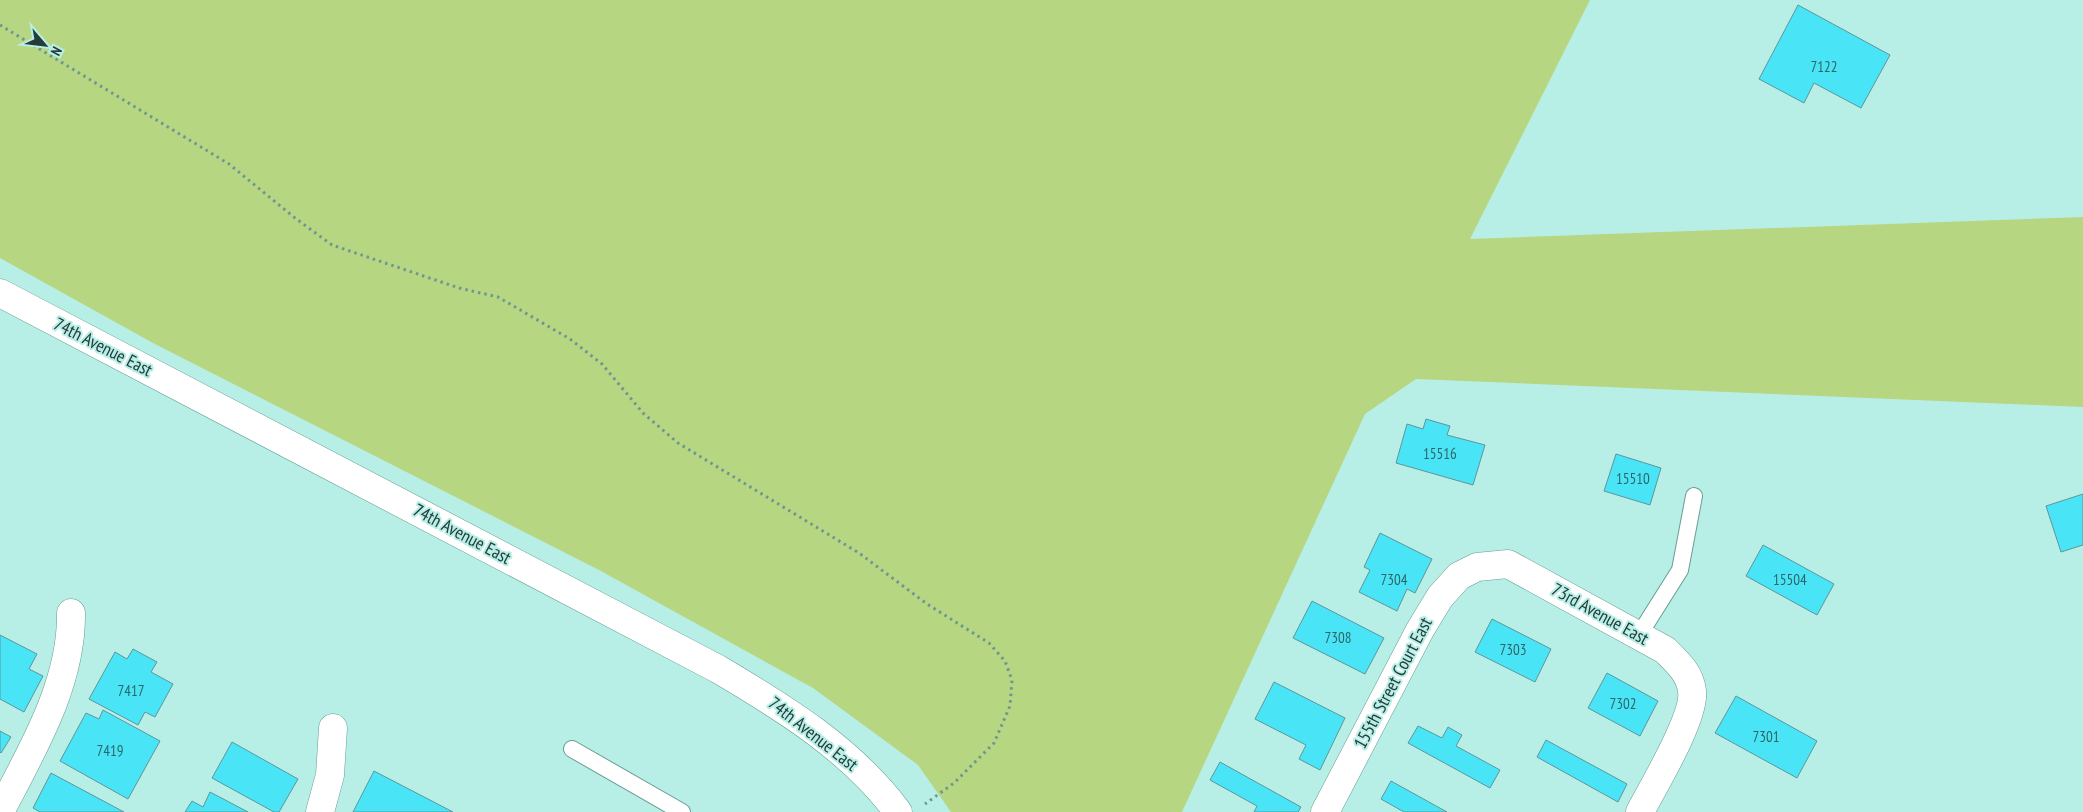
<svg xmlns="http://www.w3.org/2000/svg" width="2083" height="812" font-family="'PT Sans Narrow',sans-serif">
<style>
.green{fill:#b7d682}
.building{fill:#49e5f6;stroke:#5f959b}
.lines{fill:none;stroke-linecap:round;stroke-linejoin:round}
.lane-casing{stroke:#679d95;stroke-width:18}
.street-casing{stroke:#679d95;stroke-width:29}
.secondary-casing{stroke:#679d95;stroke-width:29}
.path{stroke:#6f9791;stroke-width:3;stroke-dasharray:2.5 4;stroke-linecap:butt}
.lane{stroke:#fff;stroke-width:16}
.street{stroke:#fff;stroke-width:28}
.secondary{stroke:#fff;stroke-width:28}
.labels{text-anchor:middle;stroke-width:4;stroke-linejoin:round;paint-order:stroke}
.number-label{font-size:15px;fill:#2e6668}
.street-label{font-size:18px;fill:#253c39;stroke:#b7efe7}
</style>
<rect width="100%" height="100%" fill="#b7efe7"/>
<!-- green -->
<path class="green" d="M0 0H1590L1470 239 2083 217V407L1416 379 1365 414 1182 812H951L918 765 813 688 599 570 153 343 0 258Z"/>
<!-- building -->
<path class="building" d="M1798 5 1890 55 1861 108 1814 83 1804 103 1759 79Z
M1426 419 1450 426 1447 435 1485 445 1473 485 1396 463 1407 424 1423 429Z
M1616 454 1661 468 1650 505 1604 491Z
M2083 494V545L2061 552 2046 506Z
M1380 533 1432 559 1415 593 1407 589 1397 611 1359 592 1370 570 1364 567Z
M1763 545 1834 584 1817 615 1746 576Z
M1312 601 1384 638 1365 674 1293 638Z
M1492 619 1551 649 1535 682 1475 652Z
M0 635 37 654 29 669 43 676 24 712 0 699Z
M133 649 157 662 151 672 173 684 155 717 145 712 138 725 89 699 115 652 127 659Z
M1607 673 1658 701 1640 736 1588 708Z
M1274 682 1345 718 1320 770 1299 759 1306 745 1255 719Z
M1736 696 1817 741 1797 778 1715 733Z
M103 710 160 741 128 799 60 761 86 713 99 719Z
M1418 726 1442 738 1448 727 1462 735 1456 746 1500 770 1490 788 1408 743Z
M0 731 11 737 1 753 0 752Z
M1546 740 1627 784 1618 802 1537 757Z
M232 742 298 779 279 812H274L212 778Z
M1220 762 1301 807 1298 812H1254L1257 806 1210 780Z
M374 771 453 812H353Z
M51 773 124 812H40L33 808Z
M1391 781 1447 812H1404L1381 799Z
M210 792 248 812H185L192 801 203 807Z"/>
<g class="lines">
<!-- lane casing -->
<g class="lane-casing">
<path id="lane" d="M1639 635 1680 570 1694 496
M572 749 682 812"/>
</g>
<!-- street casing -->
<g class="street-casing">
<path id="street" d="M0 812C32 750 72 684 71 613
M320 812 330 775 333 728
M1325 812 1420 630 1440 597 1459 576 1477 567 1508 564 1665 650C1677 662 1690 673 1692 691 1696 716 1653 787 1640 812"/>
</g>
<!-- secondary casing -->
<g class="secondary-casing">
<path id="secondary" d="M0 293 718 669C784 708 851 749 898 812"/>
</g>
<!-- path -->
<path class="path" d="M0 25 229 164 295 218 332 245 459 288 498 297 570 339 602 364 643 413 678 443 859 553 927 604 989 643 1005 661 1012 680 1010 706 994 743 954 783 925 804"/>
<!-- lane -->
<use href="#lane" class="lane"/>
<!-- street -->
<use href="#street" class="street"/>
<!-- secondary -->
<use href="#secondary" class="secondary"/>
</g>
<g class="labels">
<!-- number labels -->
<g class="number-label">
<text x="1824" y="72">7122</text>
<text x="1440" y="459">15516</text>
<text x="1633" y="484">15510</text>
<text x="1394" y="585">7304</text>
<text x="1790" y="585">15504</text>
<text x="1338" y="643">7308</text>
<text x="1513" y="655">7303</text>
<text x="131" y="696">7417</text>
<text x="1623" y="709">7302</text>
<text x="1766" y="742">7301</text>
<text x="110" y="756">7419</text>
</g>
<!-- street labels -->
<g class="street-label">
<text transform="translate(103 347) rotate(27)" y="6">74th Avenue East</text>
<text transform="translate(462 534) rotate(28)" y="6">74th Avenue East</text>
<text transform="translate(1600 614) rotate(29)" y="6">73rd Avenue East</text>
<text transform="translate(1393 683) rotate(-62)" y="6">155th Street Court East</text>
<text transform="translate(813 734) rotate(38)" y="6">74th Avenue East</text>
</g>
</g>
<!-- north arrow -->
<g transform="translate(45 45) rotate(118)" stroke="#b7efe7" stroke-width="4" paint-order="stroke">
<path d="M0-4L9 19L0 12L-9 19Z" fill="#253c39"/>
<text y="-8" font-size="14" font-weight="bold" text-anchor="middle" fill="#253c39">N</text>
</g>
</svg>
